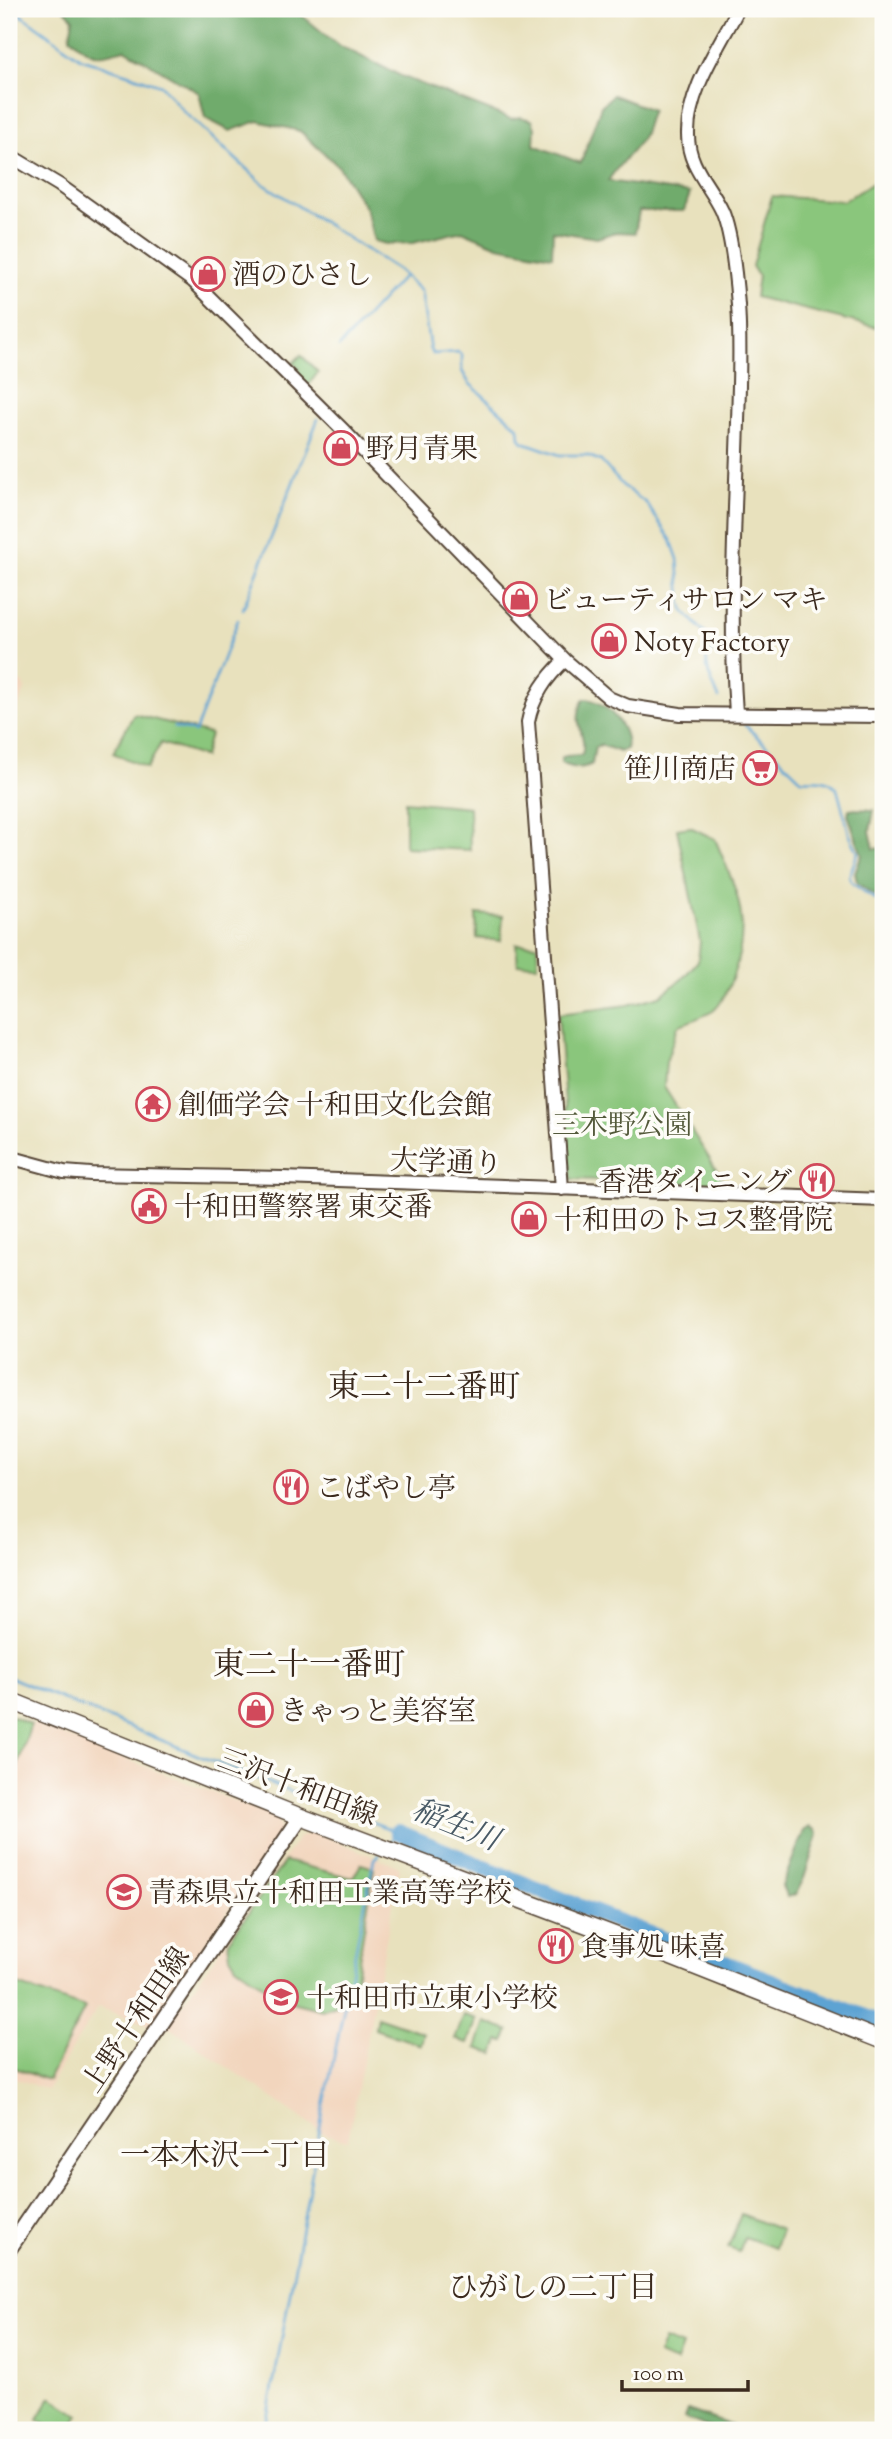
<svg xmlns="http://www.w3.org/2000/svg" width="892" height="2439" font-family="'Sorts Mill Goudy','Noto Serif JP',serif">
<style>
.built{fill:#f2d5bd}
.green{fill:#8ac67c;stroke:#62784d;stroke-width:2}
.forest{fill:#6fab6c;stroke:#556a45;stroke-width:2}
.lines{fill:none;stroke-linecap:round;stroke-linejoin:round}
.stream{stroke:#5da3d3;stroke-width:2.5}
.river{stroke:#5da3d3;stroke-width:16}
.tertiary-casing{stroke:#554536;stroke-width:16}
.secondary-casing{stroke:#554536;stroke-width:18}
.primary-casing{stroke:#554536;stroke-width:19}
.tertiary{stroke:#fff;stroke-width:12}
.secondary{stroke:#fff;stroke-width:14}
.primary{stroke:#fff;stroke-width:16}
.labels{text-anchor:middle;stroke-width:7;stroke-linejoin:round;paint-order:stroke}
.poi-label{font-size:28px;fill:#3b2a1e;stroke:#fdfcf7;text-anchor:start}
.park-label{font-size:28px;fill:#53593a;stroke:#fdfcf7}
.street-label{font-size:28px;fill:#3b2a1e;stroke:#fdfcf7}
.water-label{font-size:30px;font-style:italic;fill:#495a66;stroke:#fdfcf7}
.neighbourhood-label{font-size:30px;fill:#3b2a1e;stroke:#fdfcf7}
.quarter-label{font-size:32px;fill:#3b2a1e;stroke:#fdfcf7}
</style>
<rect width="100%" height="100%" fill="#fdfcf7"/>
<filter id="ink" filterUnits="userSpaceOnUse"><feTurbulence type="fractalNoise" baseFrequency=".0143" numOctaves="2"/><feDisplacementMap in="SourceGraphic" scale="14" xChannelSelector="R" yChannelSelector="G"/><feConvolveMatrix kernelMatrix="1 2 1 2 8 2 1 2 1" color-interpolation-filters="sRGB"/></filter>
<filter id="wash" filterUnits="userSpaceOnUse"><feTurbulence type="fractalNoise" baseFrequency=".00686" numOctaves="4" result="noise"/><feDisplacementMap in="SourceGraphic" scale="28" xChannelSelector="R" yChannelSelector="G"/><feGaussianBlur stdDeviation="1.57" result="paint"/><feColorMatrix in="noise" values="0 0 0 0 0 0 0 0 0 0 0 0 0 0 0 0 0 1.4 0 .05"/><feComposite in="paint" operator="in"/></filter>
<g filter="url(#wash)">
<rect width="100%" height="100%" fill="#e8e1bd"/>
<!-- built -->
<path class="built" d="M9 678 23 684 25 689 9 731Z
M9 1714 276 1817 281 1831 151 2026 98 2007 47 2090 9 2076Z
M313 1832 400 1867 348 2140 325 2134 167 2026 298 1838Z"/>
<!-- green -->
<path class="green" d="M883 177V329L755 297 758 276 752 266 772 196 843 201Z
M301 355 318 372 308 386 296 373 299 369 293 363Z
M134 714 210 734 204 757 161 743 147 768 113 753Z
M405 801 469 807 470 850 405 847Z
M690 827 715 839C737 891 753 922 732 979 728 989 722 1004 713 1011 703 1017 689 1021 678 1026L666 1062 664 1087 726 1185 571 1179 558 1014 628 1005 660 996 682 979 698 961 700 941 677 829Z
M476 914 503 916 501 941 477 938Z
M516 944 537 945 538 965 518 964Z
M9 1715 31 1724 9 1792Z
M285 1861 353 1878 361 1864 374 1868 355 1985 345 2002 322 2010 284 2000 236 1966 230 1956 228 1942Z
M9 1982 85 2008 48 2080 9 2066Z
M464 2015 477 2019 468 2043 455 2039Z
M377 2017 424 2033 421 2045 375 2029Z
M485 2022 509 2031 504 2041 499 2040 494 2054 476 2048Z
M741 2214 781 2230 775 2248 745 2237 739 2252 728 2248Z
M664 2339 682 2346 676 2362 658 2355Z
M51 2397 79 2415 70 2430 60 2426 56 2430 38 2419Z"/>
<!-- forest -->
<path class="forest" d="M64 9H294L338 45 401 76 511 119 520 117 532 120 535 128 534 145 581 163 601 106 613 95 652 110C648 118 645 135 640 141 630 155 617 166 608 181L690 193 684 211H639L635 233 616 232 597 238 553 231 552 256 498 246 462 231 413 243 386 244 374 241 366 209 339 167 300 131 258 121 230 131 205 118 199 93 125 49C94 57 95 59 70 37L73 18Z
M584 699C604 698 631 729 626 749L620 752 601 745 595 747 592 764C581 770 572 768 561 763V758L566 756 582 755C588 732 570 724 584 699Z
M849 809 874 810 870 831 874 849 883 848V901L857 883 855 872 862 855 848 815Z
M810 1827 816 1830 818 1835 804 1878 796 1894 787 1897 782 1886 804 1831Z
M688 2410 743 2430H715L685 2418Z"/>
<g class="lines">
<!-- stream -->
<path class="stream" d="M13 9 80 58 161 85 183 111 262 183 398 270 421 291 430 350 433 354 458 352 462 355V371L469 383 519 428 520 438 523 442 560 455H586L601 461 624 487 646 503 671 540 678 559 681 601 684 611 716 645 717 649 707 655C705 671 713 684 719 698
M339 347 403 277
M243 609 318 419
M745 725 801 779C815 781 827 776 837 789L850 836 858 852 849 877 852 883 883 905
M174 727 195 732 238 620
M9 1677 207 1759 398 1832 388 1844
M265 2430 324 2106 374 1859 379 1854"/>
<!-- river -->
<path class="river" d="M398 1832 588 1910 883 2024"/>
</g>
</g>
<g filter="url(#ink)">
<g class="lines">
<!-- tertiary casing -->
<g class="tertiary-casing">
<path id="tertiary" d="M9 155 59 185 193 281 343 430 565 660 609 698 628 706 680 714 883 716
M736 713C729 617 735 519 738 422 739 383 741 344 738 305 736 279 732 234 722 211 710 185 688 167 688 135 687 91 719 47 738 9
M9 1157 64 1172 91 1174 283 1178 883 1200
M562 1189 528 722C533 696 546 678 565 660"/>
</g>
<!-- secondary casing -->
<g class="secondary-casing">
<path id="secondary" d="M9 2249 301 1817"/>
</g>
<!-- primary casing -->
<g class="primary-casing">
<path id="primary" d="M9 1700 301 1817 646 1947 883 2041"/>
</g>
<!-- tertiary -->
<use href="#tertiary" class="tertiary"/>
<!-- secondary -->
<use href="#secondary" class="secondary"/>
<!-- primary -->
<use href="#primary" class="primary"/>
</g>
</g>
<!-- icons -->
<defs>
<g id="shop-ring" transform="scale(1.75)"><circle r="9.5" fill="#fdfcf7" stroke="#d1495b" stroke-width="1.5"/><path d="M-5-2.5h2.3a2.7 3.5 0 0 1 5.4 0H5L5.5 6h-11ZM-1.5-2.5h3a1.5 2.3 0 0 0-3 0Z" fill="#d1495b"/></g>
<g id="supermarket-ring" transform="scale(1.75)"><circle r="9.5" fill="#fdfcf7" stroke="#d1495b" stroke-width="1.5"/><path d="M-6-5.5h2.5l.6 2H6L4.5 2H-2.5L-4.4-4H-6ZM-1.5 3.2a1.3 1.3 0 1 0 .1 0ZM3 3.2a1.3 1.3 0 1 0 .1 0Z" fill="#d1495b"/></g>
<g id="temple-ring" transform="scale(1.75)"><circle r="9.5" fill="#fdfcf7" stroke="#d1495b" stroke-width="1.5"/><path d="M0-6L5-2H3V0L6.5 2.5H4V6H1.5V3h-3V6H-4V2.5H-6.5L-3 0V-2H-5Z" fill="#d1495b"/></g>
<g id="restaurant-ring" transform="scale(1.75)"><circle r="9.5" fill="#fdfcf7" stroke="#d1495b" stroke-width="1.5"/><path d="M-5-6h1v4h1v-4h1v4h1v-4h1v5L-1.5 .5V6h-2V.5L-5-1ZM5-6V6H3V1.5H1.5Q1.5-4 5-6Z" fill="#d1495b"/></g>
<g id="civic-ring" transform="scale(1.75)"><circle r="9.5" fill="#fdfcf7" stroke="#d1495b" stroke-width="1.5"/><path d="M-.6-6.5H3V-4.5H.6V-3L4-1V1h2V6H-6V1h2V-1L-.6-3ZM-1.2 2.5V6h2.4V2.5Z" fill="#d1495b"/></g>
<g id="school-ring" transform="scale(1.75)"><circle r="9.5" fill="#fdfcf7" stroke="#d1495b" stroke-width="1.5"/><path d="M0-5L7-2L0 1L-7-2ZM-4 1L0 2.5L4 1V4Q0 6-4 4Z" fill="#d1495b"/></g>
</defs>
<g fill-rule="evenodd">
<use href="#shop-ring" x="208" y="274"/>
<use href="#shop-ring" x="341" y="448"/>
<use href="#shop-ring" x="520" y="599"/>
<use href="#shop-ring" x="609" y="641"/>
<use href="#supermarket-ring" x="760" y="768"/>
<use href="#temple-ring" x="153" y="1104"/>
<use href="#restaurant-ring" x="817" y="1181"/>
<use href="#civic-ring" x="149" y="1206"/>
<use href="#shop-ring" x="529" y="1219"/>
<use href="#restaurant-ring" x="291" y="1487"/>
<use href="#shop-ring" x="256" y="1710"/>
<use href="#school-ring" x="124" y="1892"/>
<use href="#restaurant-ring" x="556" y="1946"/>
<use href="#school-ring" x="281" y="1997"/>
</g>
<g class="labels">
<!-- poi labels -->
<g class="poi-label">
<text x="232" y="284">酒のひさし</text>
<text x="366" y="458">野月青果</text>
<text x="544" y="609">ビューティサロン マキ</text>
<text x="634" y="651">Noty Factory</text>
<text x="736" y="778" text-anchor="end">笹川商店</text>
<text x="178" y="1114">創価学会 十和田文化会館</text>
<text x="792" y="1191" text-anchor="end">香港ダイニング</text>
<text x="174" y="1216">十和田警察署 東交番</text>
<text x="554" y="1229">十和田のトコス整骨院</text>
<text x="316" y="1497">こばやし亭</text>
<text x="280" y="1720">きゃっと美容室</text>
<text x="148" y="1902">青森県立十和田工業高等学校</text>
<text x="580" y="1956">食事処 味喜</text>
<text x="306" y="2007">十和田市立東小学校</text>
</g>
<!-- park labels -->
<g class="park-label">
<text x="622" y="1134">三木野公園</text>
</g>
<!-- street labels -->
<g class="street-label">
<text transform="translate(446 1161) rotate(2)" y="10">大学通り</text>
<text transform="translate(298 1786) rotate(21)" y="10">三沢十和田線</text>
<text transform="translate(135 2019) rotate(-56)" y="10">上野十和田線</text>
</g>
<!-- water labels -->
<g class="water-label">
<text transform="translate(456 1824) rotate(22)" y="10">稲生川</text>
</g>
<!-- neighbourhood labels -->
<g class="neighbourhood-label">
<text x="225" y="2165">一本木沢一丁目</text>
<text x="553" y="2297">ひがしの二丁目</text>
</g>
<!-- quarter labels -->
<g class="quarter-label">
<text x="424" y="1397">東二十二番町</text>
<text x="309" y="1675">東二十一番町</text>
</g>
</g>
<!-- margin -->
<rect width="892" height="2439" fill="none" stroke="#fdfcf7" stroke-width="35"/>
<!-- scale -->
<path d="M622 2380v10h126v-10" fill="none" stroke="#3b2a1e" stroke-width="3.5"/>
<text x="633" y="2380" font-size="21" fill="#3b2a1e" stroke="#fdfcf7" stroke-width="5" paint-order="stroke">100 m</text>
</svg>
